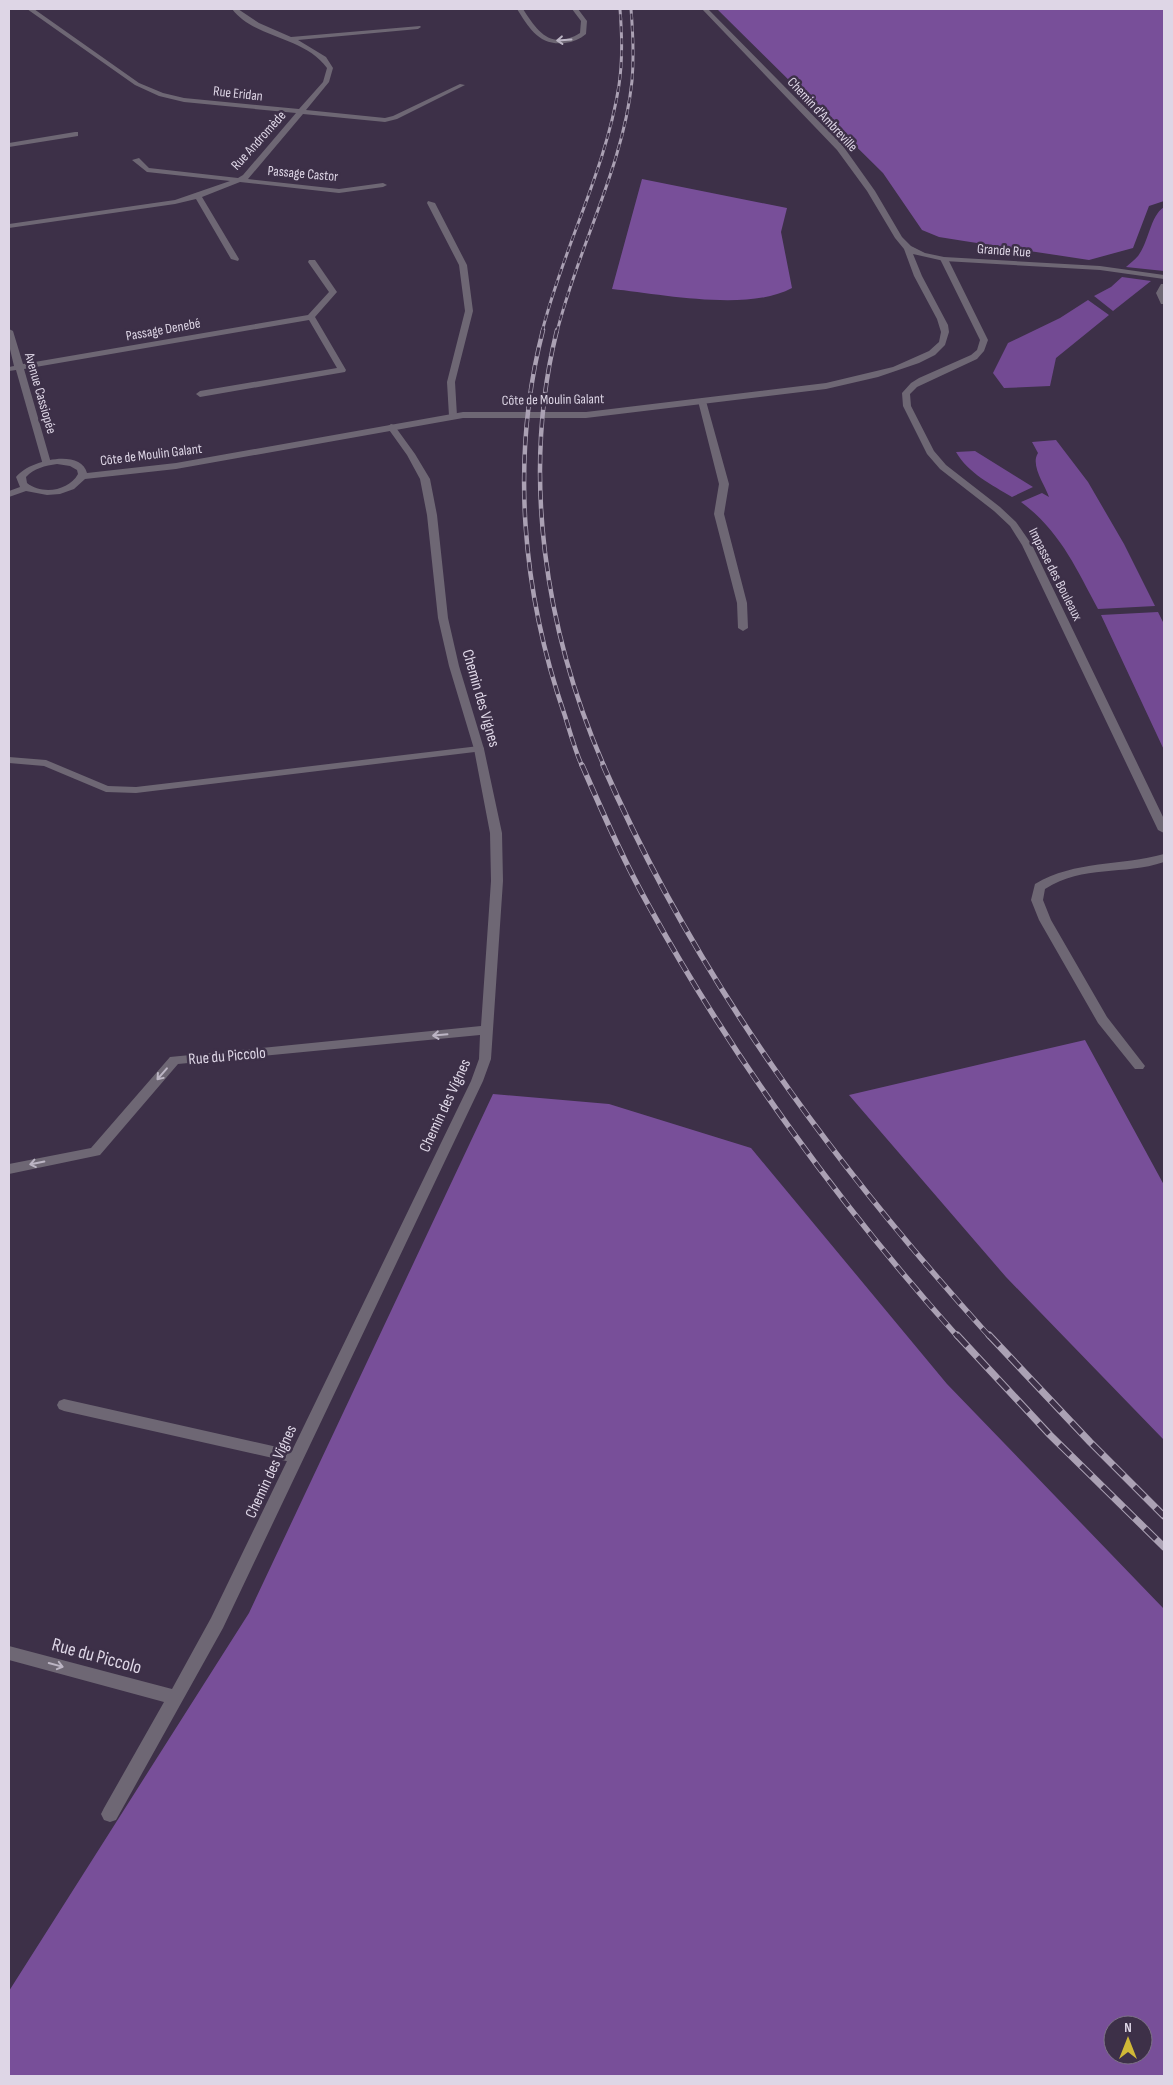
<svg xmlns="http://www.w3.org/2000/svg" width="1173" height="2085" font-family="'Sofia Sans Condensed',sans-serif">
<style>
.forest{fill:#784f99;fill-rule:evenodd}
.water{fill:#734a93}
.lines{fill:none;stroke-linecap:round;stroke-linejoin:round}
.service{fill:#6e6774;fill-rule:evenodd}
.minor{fill:#6e6774;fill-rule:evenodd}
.tertiary{fill:#6e6774;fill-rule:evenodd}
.rail-far3-casing{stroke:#aba1b4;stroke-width:3}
.rail-far2-casing{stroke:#aba1b4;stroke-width:4.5}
.rail-far1-casing{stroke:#aba1b4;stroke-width:5.5}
.rail-casing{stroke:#aba1b4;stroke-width:7}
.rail-far3{stroke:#3d3048;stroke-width:2;stroke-dasharray:6;stroke-linecap:butt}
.rail-far2{stroke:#3d3048;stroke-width:3;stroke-dasharray:9;stroke-linecap:butt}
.rail-far1{stroke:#3d3048;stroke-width:4;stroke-dasharray:11;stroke-linecap:butt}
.rail{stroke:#3d3048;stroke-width:5;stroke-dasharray:15;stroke-linecap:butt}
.oneway{stroke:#bcb5c4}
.labels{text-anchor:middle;stroke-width:5;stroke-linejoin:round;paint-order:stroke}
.far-street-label{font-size:14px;fill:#ded6e6;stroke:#3d3048}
.street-label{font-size:16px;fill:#ded6e6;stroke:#3d3048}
.near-street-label{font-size:19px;fill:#ded6e6;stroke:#3d3048}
</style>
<rect width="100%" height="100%" fill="#3d3048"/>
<!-- forest -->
<path class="forest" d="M717 9H1164V201L1149 206 1133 248 1089 260 964 241 939 237 922 230 883 173Z
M642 179 787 208 781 232 792 288C748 312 661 294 612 289Z
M1085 1040 1164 1185V1440L1006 1277 849 1095Z
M493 1094 609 1104 751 1148 947 1384 1164 1609V2076H9V1991L249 1613ZM1113 2025H1143V2055H1113Z"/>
<!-- water -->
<path class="water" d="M1164 207V271L1126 267C1130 263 1135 260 1138 256 1149 242 1150 216 1164 207Z
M1122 277 1151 281 1113 311 1094 296 1111 287Z
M1088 300 1109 315 1056 358 1050 386 1004 388 993 373 1008 343 1060 318Z
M1056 440 1088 482 1124 544 1155 606 1098 609C1076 568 1060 531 1021 502L1042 493 1049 497C1045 485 1030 465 1038 453L1032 442Z
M975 451 1033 487 1012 497C992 485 968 473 956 452Z
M1158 612 1164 624V750L1101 615Z"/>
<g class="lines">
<!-- service -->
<path class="service" d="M428 201 435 203 467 265 473 311 455 382 457 416 453 419 449 416 447 382 465 311 459 265 427 203Z
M479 746 483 747 484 749 483 751 136 793 106 792 44 766 9 763V757L46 760 108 786 136 787Z
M64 1399 295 1451 300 1453 302 1457 300 1461 295 1463 64 1411 59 1409 57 1405 59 1401Z"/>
<!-- minor -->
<path class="minor" d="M27 9H34L139 83 163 93 184 98 299 109 323 82 327 68C304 36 255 39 232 9H238L259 23 291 37 420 26 421 27 418 29 298 40 326 57 333 68 329 82 306 110 385 118 393 116 460 84 465 85 397 119 385 122 303 114 248 179 339 189 383 183 387 185 383 187 339 193 240 182 202 197 239 259 238 261 231 259 196 199 175 204 9 228V224L175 200 230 181 147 172 132 160 139 158 149 168 238 178 243 175 296 113 184 102 159 96 135 85Z
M517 9H523C537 31 551 51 580 33L581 21 572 9H578L587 21 586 34C580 39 573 42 565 43 539 46 529 28 517 9Z
M75 132H78V136L9 147V143Z
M941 257 948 259 988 340 984 351 977 359 917 387 910 394 911 406 934 451 946 465 1000 507 1016 522 1032 545 1164 819V833L1158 830 1022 545 1010 526 994 511 940 469 927 454 903 406 902 393 911 383 919 378 971 355 977 350 980 340 940 259Z
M309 260H315L337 292 315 317 346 370 345 372 200 397 196 394 200 391 337 368 309 320 24 369 51 463 49 465H43L16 370 9 371V367L14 366 9 345V329L13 331 23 364 308 315 329 292 308 262Z
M1161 284H1164V304H1161L1156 293Z
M702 398 706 401 729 484 724 514 747 603 748 628 743 631 738 628 737 603 714 514 719 484 698 401Z
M391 424 394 425 415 454 430 479 437 515 448 618 459 666 484 749 502 833 503 881 491 1059 483 1081 223 1628 116 1820 110 1822 104 1820 101 1814 104 1808 164 1702 9 1660V1646L172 1689 211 1618 471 1081 479 1059 480 1035 178 1064 100 1155 9 1174V1164L91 1148 170 1057 481 1026 491 881 490 833 474 749 449 666 438 618 427 515 420 479 407 455 387 427Z
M1164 854V862C1123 876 1084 864 1045 889L1043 900 1051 920 1107 1017 1145 1066 1143 1069H1135L1098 1023 1039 920 1031 900 1035 884C1075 860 1121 866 1164 854Z"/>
<!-- tertiary -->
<path class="tertiary" d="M702 9H708L843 146 875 191 902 237 911 246 925 253 944 257 1100 266 1164 275V279L1100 270 944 261 913 254 922 276 948 325 949 332 945 345 935 355 919 363 878 377 826 389 586 418H463L176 469 85 479 74 489 60 494 47 495 26 491 9 497V491L20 487 16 477C29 460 81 448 87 473L176 463 463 412H586L826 383 893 367 929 351 939 342 941 332 937 319 914 276 904 249 895 238 867 191 837 150ZM57 464 70 466 77 470 78 474C69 491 42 495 27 483L26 477C34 468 45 466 57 464Z"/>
<!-- rail-far3 casing -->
<g class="rail-far3-casing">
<path id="rail-far3" d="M542 332C563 248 606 170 619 85 623 59 622 34 620 9
M557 332C578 247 623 168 632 81 634 57 633 33 631 9"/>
</g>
<!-- rail-far2 casing -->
<g class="rail-far2-casing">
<path id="rail-far2" d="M543 330C510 458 522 592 565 716 570 732 575 750 582 766
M557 330C521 474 545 631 604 766"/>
</g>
<!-- rail-far1 casing -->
<g class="rail-far1-casing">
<path id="rail-far1" d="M582 765C603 813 624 862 650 908 733 1059 843 1209 958 1337
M603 765C696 979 834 1165 990 1337"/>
</g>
<!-- rail casing -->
<g class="rail-casing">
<path id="rail" d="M957 1335 1050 1435 1164 1547
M989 1335 1090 1442 1164 1516"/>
</g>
<!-- rail-far3 -->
<use href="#rail-far3" class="rail-far3"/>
<!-- rail-far2 -->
<use href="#rail-far2" class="rail-far2"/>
<!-- rail-far1 -->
<use href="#rail-far1" class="rail-far1"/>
<!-- rail -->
<use href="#rail" class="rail"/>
</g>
<!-- one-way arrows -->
<defs><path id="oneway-shaft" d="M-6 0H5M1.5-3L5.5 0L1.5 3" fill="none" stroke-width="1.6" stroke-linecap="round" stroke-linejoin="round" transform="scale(1.25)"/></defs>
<g class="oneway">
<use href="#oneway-shaft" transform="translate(564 40) rotate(176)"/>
<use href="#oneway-shaft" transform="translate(440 1035) rotate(175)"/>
<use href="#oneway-shaft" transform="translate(162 1074) rotate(131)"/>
<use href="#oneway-shaft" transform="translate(37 1163) rotate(169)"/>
<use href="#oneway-shaft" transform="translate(56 1665) rotate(15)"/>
</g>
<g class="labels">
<!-- far-street labels -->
<g class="far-street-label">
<text transform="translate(238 93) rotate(6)" y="5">Rue Eridan</text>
<text transform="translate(823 114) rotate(47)" y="5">Chemin d'Ambreville</text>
<text transform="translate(258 140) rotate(-48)" y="5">Rue Andromède</text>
<text transform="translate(303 173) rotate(5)" y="5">Passage Castor</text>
<text transform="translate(1004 250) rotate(4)" y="5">Grande Rue</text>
<text transform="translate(163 329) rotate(-10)" y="5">Passage Denebé</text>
<text transform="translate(41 393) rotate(74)" y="5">Avenue Cassiopée</text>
<text transform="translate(553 399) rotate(-1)" y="5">Côte de Moulin Galant</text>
<text transform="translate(151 454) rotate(-7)" y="5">Côte de Moulin Galant</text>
<text transform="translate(1056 574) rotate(63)" y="5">Impasse des Bouleaux</text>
</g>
<!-- street labels -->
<g class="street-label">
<text transform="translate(482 698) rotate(74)" y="6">Chemin des Vignes</text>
<text transform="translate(227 1055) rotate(-5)" y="6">Rue du Piccolo</text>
<text transform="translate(444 1105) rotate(-65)" y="6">Chemin des Vignes</text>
<text transform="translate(270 1471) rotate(-65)" y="6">Chemin des Vignes</text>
</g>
<!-- near-street labels -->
<g class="near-street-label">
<text transform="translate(97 1655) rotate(15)" y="7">Rue du Piccolo</text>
</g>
</g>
<!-- border -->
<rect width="1173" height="2085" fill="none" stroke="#ded6e6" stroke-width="20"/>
<!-- north arrow -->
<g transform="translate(1128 2040)"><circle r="24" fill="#3d3048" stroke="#7d7287"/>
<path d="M0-4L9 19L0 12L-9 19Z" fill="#d0b837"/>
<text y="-8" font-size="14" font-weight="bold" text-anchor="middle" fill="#ded6e6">N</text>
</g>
</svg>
